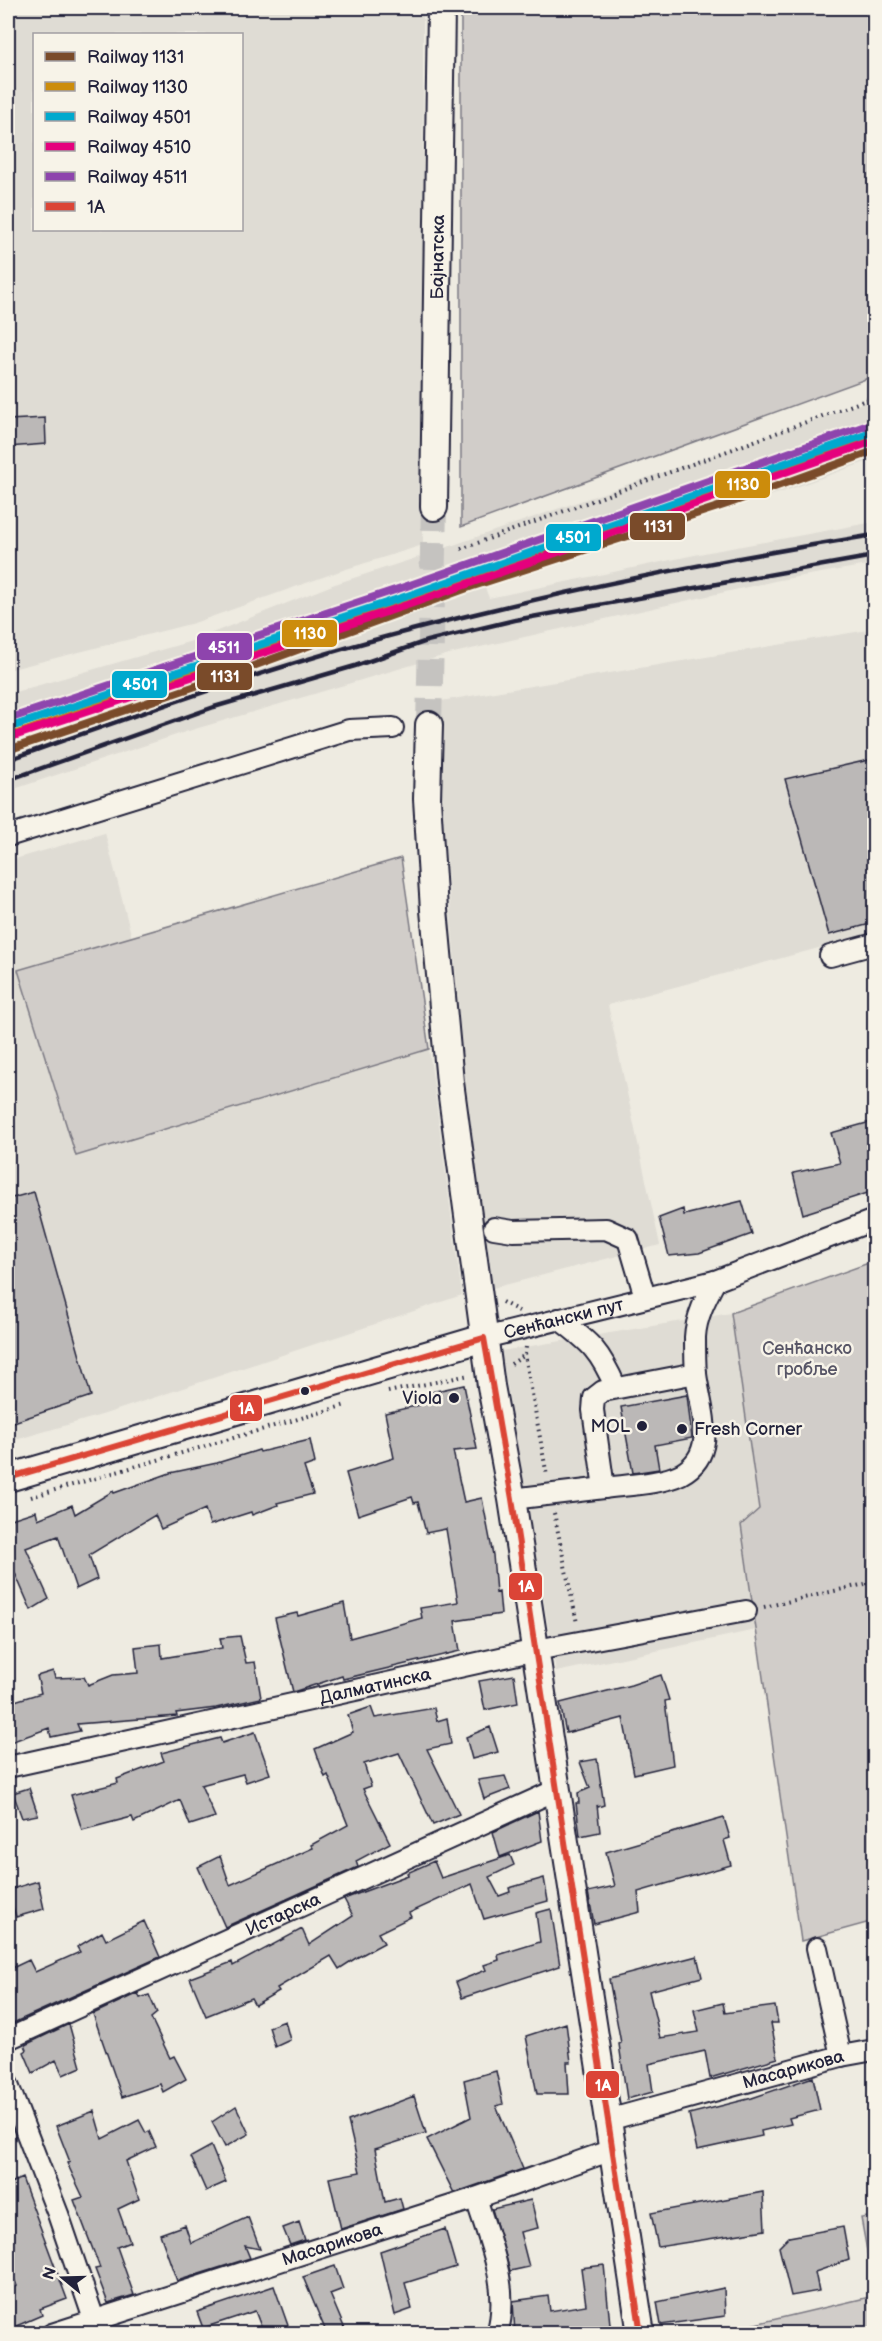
<svg xmlns="http://www.w3.org/2000/svg" width="882" height="2341" font-family="'Balsamiq Sans',sans-serif">
<style>
.built{fill:#dfdcd4;fill-rule:evenodd}
.green{fill:#d1cdc9;stroke:#7a7882;stroke-width:1.5}
.building{fill:#bbb8b7;stroke:#22223b;stroke-width:1.5}
.lines{fill:none;stroke-linecap:round;stroke-linejoin:round}
.major-tunnel{stroke:#c5c3c0;stroke-width:26;stroke-dasharray:26 13;stroke-linecap:butt}
.minor-casing{stroke:#22223b;stroke-width:24}
.major-casing{stroke:#22223b;stroke-width:30}
.path{stroke:#22223b;stroke-width:4;stroke-dasharray:1.5 4.5;stroke-linecap:butt}
.minor{stroke:#f7f3e8;stroke-width:20}
.major{stroke:#f7f3e8;stroke-width:26}
.rail{stroke:#22223b;stroke-width:4.5}
.bus-1-casing{stroke:#f7f3e8;stroke-width:10}
.bus-1{stroke:#db4436;stroke-width:6}
.rail-1-casing{stroke:#f7f3e8;stroke-width:12}
.rail-2-casing{stroke:#f7f3e8;stroke-width:12}
.rail-3-casing{stroke:#f7f3e8;stroke-width:12}
.rail-4-casing{stroke:#f7f3e8;stroke-width:12}
.rail-5-casing{stroke:#f7f3e8;stroke-width:12}
.rail-1{stroke:#7a4b2a;stroke-width:8}
.rail-2{stroke:#cc8c0c;stroke-width:8}
.rail-3{stroke:#00a9ce;stroke-width:8}
.rail-4{stroke:#e5007d;stroke-width:8}
.rail-5{stroke:#8e44ad;stroke-width:8}
.bus-dot{fill:#22223b;stroke:#f7f3e8;stroke-width:2}
.labels{text-anchor:middle;stroke-width:5;stroke-linejoin:round;paint-order:stroke}
.street-label{font-size:18px;fill:#22223b;stroke:#f7f3e8}
.park-label{font-size:18px;fill:#575566;stroke:#f7f3e8}
.poi-label{font-size:18px;fill:#22223b;stroke:#f7f3e8;text-anchor:end}
.line-badge{stroke:#f7f3e8;stroke-width:2}
.badge-label{font-size:16px;text-anchor:middle;font-weight:bold;fill:#fff}
</style>
<rect width="100%" height="100%" fill="#eeebe1"/>
<filter id="ink" filterUnits="userSpaceOnUse"><feTurbulence type="fractalNoise" baseFrequency=".0167" numOctaves="2"/><feDisplacementMap in="SourceGraphic" scale="12" xChannelSelector="R" yChannelSelector="G"/><feConvolveMatrix kernelMatrix="1 2 1 2 8 2 1 2 1" color-interpolation-filters="sRGB"/></filter>
<g filter="url(#ink)">
<!-- built -->
<path class="built" d="M8 8H423V545L340 571 194 623 8 670ZM34 34H242V230H34Z
M874 399V459L782 492 484 585 489 598 709 552 874 522V564L779 580 449 654 185 732 8 791V694L192 641 335 584 419 557Z
M874 629V933L608 1005 660 1245 489 1289 462 1048 440 783 441 701Z
M105 833 132 938 18 970 76 1156 429 1049 462 1295 105 1414 8 1442V861Z
M731 1313 759 1509 741 1525 756 1630 556 1672 501 1351Z"/>
<!-- green -->
<path class="green" d="M461 8H874V376L461 527Z
M401 858 429 1049 76 1156 18 970Z
M874 1261V1921L801 1941 741 1525 759 1509 731 1313Z
M874 2216V2289L861 2218Z
M874 2296V2333H717Z"/>
<!-- building -->
<path class="building" d="M45 418 46 444 8 447V420Z
M869 760 874 780V923L829 935 785 779Z
M874 1121V1191L803 1214 793 1173 840 1163 831 1133Z
M34 1192 91 1396 8 1424V1199Z
M742 1201 752 1234 699 1253 669 1256 659 1218 683 1209 684 1215Z
M464 1385 477 1449 453 1451 464 1502 482 1498 493 1555 496 1593 499 1592 501 1614 455 1621 460 1651 343 1679 342 1676 293 1692 275 1618 297 1613 298 1616 344 1603 350 1638 422 1618 420 1608 458 1602 446 1529 426 1533 418 1502 414 1503 412 1497 358 1515 346 1473 394 1458 385 1413 420 1405 417 1395Z
M687 1395 692 1438 655 1445 659 1469 633 1473 621 1407Z
M310 1440 315 1463 304 1467 313 1494 277 1503 278 1505 252 1515 251 1512 210 1525 205 1509 161 1529 155 1515 89 1555 97 1579 76 1589 58 1536 26 1548 49 1599 31 1610 8 1557V1520L36 1511 38 1519 72 1505 75 1514 113 1491 114 1493 170 1473 217 1463 259 1450 260 1452Z
M240 1636 246 1663 255 1662 261 1698 216 1708 176 1713 177 1716 77 1724 80 1731 51 1737 49 1728 8 1743V1703L41 1693 37 1676 53 1671 55 1678 84 1677 88 1685 113 1675 138 1673 135 1647 161 1644 162 1658 222 1648 220 1638Z
M514 1675 518 1703 485 1710 479 1681Z
M661 1675 669 1700 665 1701 673 1765 634 1774 623 1718 566 1733 560 1703 631 1685Z
M371 1707 375 1718 434 1708 437 1721 447 1718 451 1744 427 1749 459 1814 433 1825 399 1753 364 1764 371 1786 363 1789 390 1843 356 1861 358 1867 225 1927 198 1867 220 1856 230 1885 313 1848 311 1845 348 1825 328 1775 325 1777 315 1749 353 1732 348 1715Z
M490 1727 498 1752 472 1759 466 1737Z
M255 1732 270 1774 246 1782 243 1774 201 1785 215 1817 190 1825 180 1800 134 1822 132 1817 82 1830 71 1795 118 1783 117 1779 164 1761 161 1753 220 1738 222 1743Z
M597 1759 604 1805 598 1807 597 1805 600 1832 580 1836 576 1803H579L578 1793 590 1788 580 1762Z
M505 1776 510 1789 484 1799 478 1780Z
M29 1788 38 1815 22 1818 13 1793Z
M538 1811 542 1841 500 1857 493 1832Z
M724 1818 730 1838 724 1840 731 1865 638 1892 640 1912 594 1924 588 1892 615 1886 606 1852Z
M510 1855 514 1865 489 1877 499 1896 510 1892 509 1888 544 1878 548 1901 484 1919 472 1884 409 1913 411 1917 378 1933 384 1943 356 1958 339 1969 331 1956 277 1988 279 1991 255 2005 251 1998 206 2016 190 1978 232 1962 233 1966 302 1929 309 1945 353 1916 344 1899 408 1875 407 1873 434 1861 441 1878Z
M38 1881 44 1909 16 1917 8 1890Z
M551 1909 560 1966 462 1998 456 1982 486 1970 484 1965 499 1960 498 1955 540 1942 536 1913Z
M144 1921 160 1957 13 2023 8 2012V1970L29 1960 35 1972 80 1952 77 1947 102 1932 106 1940Z
M697 1956 702 1977 649 1991 660 2038 699 2032 694 2010 723 2003 725 2013 775 2006 778 2023H771L778 2058 710 2078 705 2051 649 2064 653 2092 627 2099 619 2044 621 2043 609 1979Z
M138 1993 140 1998 149 1995 157 2013 151 2018 170 2058 174 2056 186 2079 163 2092 160 2084 122 2097 93 2014Z
M285 2021 290 2040 275 2047 269 2027Z
M566 2023 571 2062H567L569 2094H537L526 2036Z
M69 2024 81 2067 63 2075 56 2060 33 2073 24 2052 27 2050 25 2045Z
M496 2071 503 2104 496 2106 523 2169 454 2193 427 2139 471 2117 464 2080Z
M813 2077 820 2110 789 2118 791 2124 761 2131 762 2136 697 2150 689 2114 752 2098Z
M414 2096 426 2133 375 2149 385 2202 400 2198 403 2209 341 2229 329 2178 360 2172 348 2121Z
M236 2106 249 2134 225 2147 212 2122Z
M94 2111 102 2139 139 2120 146 2133 149 2131 156 2147 126 2161 139 2199 118 2209 130 2242 117 2247 134 2295 108 2303 95 2269 100 2268 74 2200 83 2197 67 2163 70 2162 56 2126Z
M211 2146 226 2182 206 2191 191 2157Z
M22 2178 67 2299 40 2309 42 2315 14 2327 8 2313V2289L17 2286 8 2264V2184Z
M763 2192 765 2230 658 2247 651 2213Z
M531 2200 538 2228 520 2232 529 2267 510 2271 492 2209Z
M248 2217 260 2249 245 2246 250 2258 177 2281 160 2234 185 2225 191 2243Z
M299 2222 305 2240 290 2245 283 2228Z
M843 2227 849 2260 815 2272 819 2291 791 2296 779 2247 789 2237Z
M445 2229 456 2267 405 2283 412 2309 395 2315 380 2251Z
M604 2265 611 2334H542V2330L515 2334 513 2301 548 2296 550 2311 586 2305 581 2268Z
M335 2266 343 2289 330 2294 347 2334H327L303 2277Z
M274 2286 291 2334H264L255 2311 203 2328 197 2312Z
M724 2288 725 2316 661 2325 657 2302Z"/>
<g class="lines">
<!-- major-tunnel -->
<path class="major-tunnel" d="M429 725 434 507"/>
<!-- minor casing -->
<g class="minor-casing">
<g id="minor">
<path d="M8 836 349 730 393 728"/>
<path d="M830 956 874 944"/>
<path d="M494 1228 513 1231 606 1229 628 1239 645 1297"/>
<path d="M559 1319C591 1343 600 1351 616 1388"/>
<path id="s1" d="M484 1338 715 1281 874 1220"/>
<path d="M604 1488C627 1485 661 1484 681 1474 720 1453 700 1408 696 1374 695 1362 695 1349 695 1337 696 1317 706 1298 715 1281"/>
<path d="M512 1499 604 1488 593 1410 594 1398 603 1391 696 1373"/>
<path id="s2" d="M8 1767 536 1650 746 1611"/>
<path d="M817 1948 841 2056"/>
<path id="s3" d="M8 2039 556 1790"/>
<path d="M8 2085 58 2214 99 2334"/>
<path id="s4" d="M608 2120 841 2056 874 2050"/>
<path d="M476 2198C489 2241 511 2288 497 2334"/>
<path id="s5" d="M52 2334 476 2198 612 2150"/>
</g>
</g>
<!-- major casing -->
<g class="major-casing">
<g id="major">
<path id="s6" d="M434 507 441 8"/>
<path d="M429 725 427 799 434 910 450 1082 491 1386 512 1499 641 2334"/>
<path d="M8 1478 484 1338"/>
</g>
</g>
<!-- path -->
<path class="path" d="M461 549 874 397
M502 1302 519 1311
M526 1347 525 1355 547 1476
M511 1364 525 1355
M388 1392 469 1375
M31 1497 346 1405
M554 1513 577 1623
M764 1607 874 1582"/>
<!-- minor -->
<use href="#minor" class="minor"/>
<!-- major -->
<use href="#major" class="major"/>
<!-- rail -->
<path class="rail" d="M8 760C139 714 270 667 404 632 559 591 716 560 874 535
M8 780 214 707 355 666 427 641 515 620 874 556"/>
<!-- bus-1 casing -->
<g class="bus-1-casing">
<path id="bus-1" d="M484 1338 512 1499 641 2334
M8 1478 484 1338"/>
</g>
<!-- bus-1 -->
<use href="#bus-1" class="bus-1"/>
<!-- rail-1 casing -->
<g class="rail-1-casing">
<path id="rail-1" d="M8 750 234 673 470 587 727 504 874 451"/>
</g>
<!-- rail-2 casing -->
<g class="rail-2-casing">
<path id="rail-2" d="M8 737 874 439"/>
</g>
<!-- rail-3 casing -->
<g class="rail-3-casing">
<path id="rail-3" d="M8 728 410 595 874 432"/>
</g>
<!-- rail-4 casing -->
<g class="rail-4-casing">
<path id="rail-4" d="M11 737 413 603 874 441"/>
</g>
<!-- rail-5 casing -->
<g class="rail-5-casing">
<path id="rail-5" d="M8 719 407 586 871 424"/>
</g>
<!-- rail-1 -->
<use href="#rail-1" class="rail-1"/>
<!-- rail-2 -->
<use href="#rail-2" class="rail-2"/>
<!-- rail-3 -->
<use href="#rail-3" class="rail-3"/>
<!-- rail-4 -->
<use href="#rail-4" class="rail-4"/>
<!-- rail-5 -->
<use href="#rail-5" class="rail-5"/>
</g>
</g>
<!-- markers -->
<g class="bus-dot">
<circle cx="305" cy="1391" r="5"/>
<circle cx="454" cy="1398" r="6"/>
<circle cx="642" cy="1426" r="6"/>
<circle cx="682" cy="1429" r="6"/>
</g>
<g class="labels">
<!-- street labels -->
<g class="street-label">
<text dy="6" stroke="none"><textPath href="#s6" startOffset="250">Бајнатска</textPath></text>
<text dy="6" stroke="none"><textPath href="#s1" startOffset="82">Сенћански пут</textPath></text>
<text dy="6" stroke="none"><textPath href="#s2" startOffset="376">Далматинска</textPath></text>
<text dy="6" stroke="none"><textPath href="#s3" startOffset="302">Истарска</textPath></text>
<text dy="6" stroke="none"><textPath href="#s4" startOffset="192">Масарикова</textPath></text>
<text dy="6" stroke="none"><textPath href="#s5" startOffset="294">Масарикова</textPath></text>
</g>
<!-- park labels -->
<g class="park-label">
<text x="807" y="1354">Сенћанско<tspan x="807" dy="21">гробље</tspan></text>
</g>
<!-- poi labels -->
<g class="poi-label">
<text x="442" y="1404">Viola</text>
<text x="630" y="1432">MOL</text>
<text x="694" y="1435" text-anchor="start">Fresh Corner</text>
</g>
</g>
<g class="line-badge">
<rect x="714" y="470" width="57" height="29" rx="6" fill="#cc8c0c"/>
<rect x="629" y="512" width="57" height="29" rx="6" fill="#7a4b2a"/>
<rect x="545" y="523" width="57" height="29" rx="6" fill="#00a9ce"/>
<rect x="281" y="619" width="57" height="29" rx="6" fill="#cc8c0c"/>
<rect x="196" y="632" width="57" height="29" rx="6" fill="#8e44ad"/>
<rect x="196" y="662" width="57" height="29" rx="6" fill="#7a4b2a"/>
<rect x="111" y="670" width="57" height="29" rx="6" fill="#00a9ce"/>
<rect x="229" y="1394" width="34" height="28" rx="6" fill="#db4436"/>
<rect x="508" y="1572" width="35" height="29" rx="6" fill="#db4436"/>
<rect x="585" y="2070" width="35" height="29" rx="6" fill="#db4436"/>
</g>
<g class="badge-label">
<text x="743" y="490">1130</text>
<text x="658" y="532">1131</text>
<text x="573" y="543">4501</text>
<text x="310" y="639">1130</text>
<text x="224" y="653">4511</text>
<text x="225" y="682">1131</text>
<text x="140" y="690">4501</text>
<text x="246" y="1414">1A</text>
<text x="526" y="1592">1A</text>
<text x="603" y="2091">1A</text>
</g>
<!-- margin -->
<rect width="882" height="2341" fill="none" stroke="#f7f3e8" stroke-width="30"/>
<rect x="15" y="15" width="852" height="2311" fill="none" stroke="#22223b" stroke-width="2" filter="url(#ink)"/>
<!-- legend -->
<rect x="33" y="33" width="210" height="198" fill="#f7f3e8" stroke="#a29fa3" stroke-width="1.5"/>
<rect x="45" y="52" width="30" height="9" fill="#7a4b2a" stroke="#a29fa3" stroke-width="1.5"/>
<text x="87" y="63" font-size="18" fill="#22223b">Railway 1131</text>
<rect x="45" y="82" width="30" height="9" fill="#cc8c0c" stroke="#a29fa3" stroke-width="1.5"/>
<text x="87" y="93" font-size="18" fill="#22223b">Railway 1130</text>
<rect x="45" y="112" width="30" height="9" fill="#00a9ce" stroke="#a29fa3" stroke-width="1.5"/>
<text x="87" y="123" font-size="18" fill="#22223b">Railway 4501</text>
<rect x="45" y="142" width="30" height="9" fill="#e5007d" stroke="#a29fa3" stroke-width="1.5"/>
<text x="87" y="153" font-size="18" fill="#22223b">Railway 4510</text>
<rect x="45" y="172" width="30" height="9" fill="#8e44ad" stroke="#a29fa3" stroke-width="1.5"/>
<text x="87" y="183" font-size="18" fill="#22223b">Railway 4511</text>
<rect x="45" y="202" width="30" height="9" fill="#db4436" stroke="#a29fa3" stroke-width="1.5"/>
<text x="87" y="213" font-size="18" fill="#22223b">1A</text>
<!-- north arrow -->
<g transform="translate(63 2278) rotate(289)" stroke="#f7f3e8" stroke-width="4.5" paint-order="stroke">
<path d="M0-4.5L10 22L0 15L-10 22Z" fill="#22223b"/>
<text y="-9" font-size="16" font-weight="bold" text-anchor="middle" fill="#22223b">N</text>
</g>
</svg>
